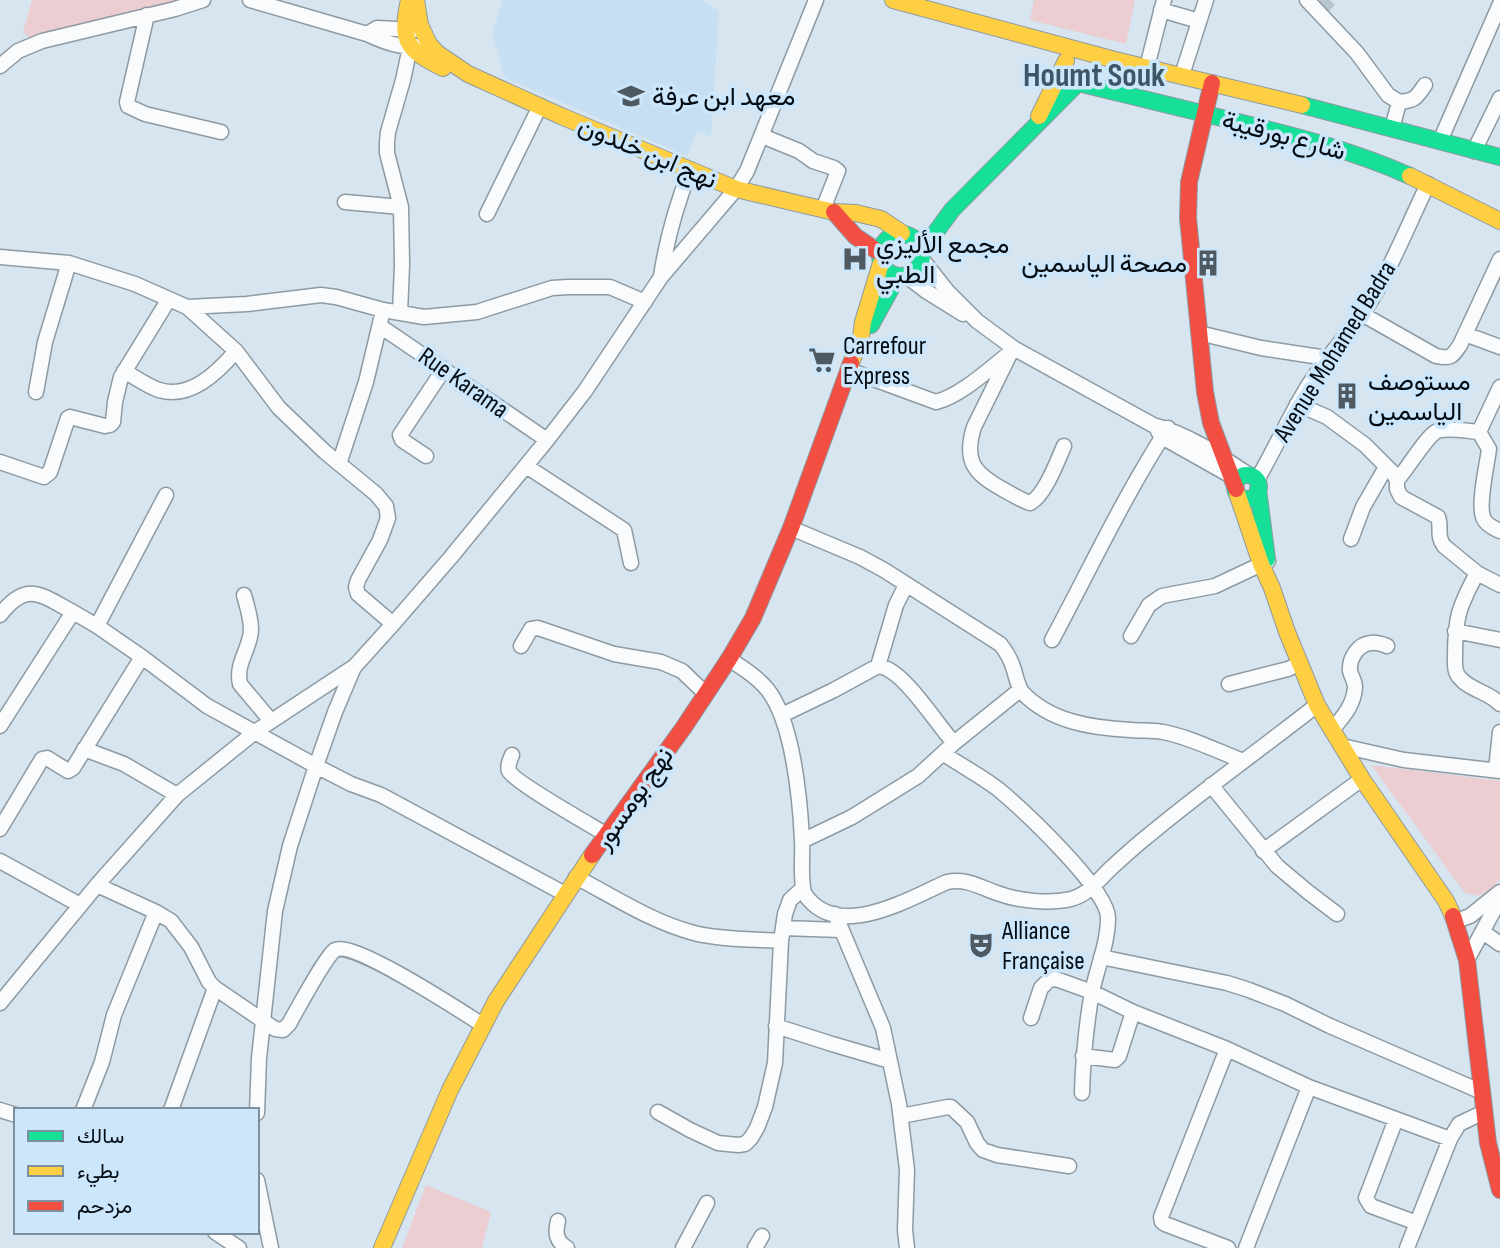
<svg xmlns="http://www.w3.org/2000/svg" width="1500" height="1248" font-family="'Sofia Sans Condensed',Vazirmatn,sans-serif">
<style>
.built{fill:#c7dff2}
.green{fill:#ebcdd2}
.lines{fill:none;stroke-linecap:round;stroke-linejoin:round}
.street-tunnel{stroke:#b7c5cf;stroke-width:14;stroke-dasharray:14 7;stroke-linecap:butt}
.street-casing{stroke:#8e9aa2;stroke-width:17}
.fast-casing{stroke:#8e9aa2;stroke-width:18}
.slow-casing{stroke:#8e9aa2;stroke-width:18}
.jam-casing{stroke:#8e9aa2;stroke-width:18}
.street{stroke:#f9fbfd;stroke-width:14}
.fast{stroke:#16e098;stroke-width:16}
.slow{stroke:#ffcf43;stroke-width:16}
.jam{stroke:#f24e42;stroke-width:16}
.labels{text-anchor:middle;stroke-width:7;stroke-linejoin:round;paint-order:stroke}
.poi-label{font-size:26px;fill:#050d14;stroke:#cce6fb;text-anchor:start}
.street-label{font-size:26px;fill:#050d14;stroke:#cce6fb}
.district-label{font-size:33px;font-weight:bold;fill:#3f5667;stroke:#cce6fb}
</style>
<rect width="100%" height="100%" fill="#d6e5f0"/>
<!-- built -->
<path class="built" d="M503 0H703L719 11 711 137 697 131 687 156 505 78 492 34Z"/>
<!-- green -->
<path class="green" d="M32 0H179L30 38 23 32Z
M1034 0H1135L1126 44 1030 20Z
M1371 765 1500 781V878L1494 887 1479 896 1465 893Z
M426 1185 491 1212 482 1248H402Z"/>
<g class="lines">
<!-- street-tunnel -->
<path class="street-tunnel" d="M1322 8 1330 0"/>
<!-- street casing -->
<g class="street-casing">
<path id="street" d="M250 0 367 34C382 41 399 48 416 46
M1307 0 1357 53 1388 95 1399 102 1392 129
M1161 10 1199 21
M147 15 127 102 128 106 145 114 221 132
M367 34 377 28 414 30
M0 66 18 51 42 41 175 9 203 0
M1147 67 1164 0
M1182 75 1206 0
M1399 102C1415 101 1416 98 1425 85
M762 136 799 151 813 161 834 168 838 171 823 209
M1440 141 1500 4
M1474 151 1500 98
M345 202 401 207
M487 214 540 106
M0 257 69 263 135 284 187 307 247 304 321 295 336 297 383 310 424 317 477 312 552 288 568 287H610L645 302
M921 258 948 292 977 321 1015 349
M905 275 926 291 963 314
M661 276C667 237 676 206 690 170
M187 307 236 351 279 408 325 452 376 494 386 506 388 518 380 540 358 580 356 587 358 594 393 624
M400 313 402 265 401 207 387 153V142L388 132 403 80 410 47
M1362 314 1436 356C1451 359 1452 357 1460 345L1500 259
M380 326 547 440
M1199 333 1261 348 1327 358
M1465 334 1500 347
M1010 354 974 427C963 462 975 474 1004 490 1013 495 1021 500 1030 503 1045 495 1057 462 1064 446
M849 370 936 402C963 395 992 366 1015 349L1153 425C1188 434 1219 455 1249 475
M124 371C135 377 147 386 159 390 190 400 218 372 236 351
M1500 387 1479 432 1489 449C1487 465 1478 503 1483 517 1485 524 1493 528 1500 531
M36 392 45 342 69 263
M1297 404 1327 417 1365 445 1393 473 1397 480V489L1401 497 1438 517C1442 528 1436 535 1444 546L1477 573 1500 585
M1158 431 1162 437 1233 477
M426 456 402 440 400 435 444 369
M0 462 44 477 50 472 68 418 70 417 105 426 110 425 113 422 115 402 121 377 169 299
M339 464 366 382 381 319
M526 466 624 530 631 563
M1257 480C1275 449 1289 417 1308 386 1324 360 1345 338 1363 313 1388 276 1408 225 1428 184
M1397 480C1408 469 1428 432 1440 430 1452 428 1467 431 1479 432
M791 528 860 557 884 570 1000 644C1006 651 1010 658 1013 667 1016 675 1017 685 1022 692 1050 722 1092 728 1131 730 1141 731 1152 730 1163 732 1190 737 1217 751 1243 761
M1351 539 1363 507 1386 467
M1477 573C1459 607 1455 617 1455 656 1455 663 1454 671 1459 677 1469 690 1489 692 1500 704
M244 595C247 606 251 618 251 629 251 648 235 663 240 684L271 721
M0 615C27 580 41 595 73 612
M97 626 166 495
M1455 631 1500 640
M1131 636 1149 605 1162 596 1215 586 1268 561
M1052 640C1090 569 1124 496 1168 428
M521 646 531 629 538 628 614 654 661 662 682 671 706 694
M729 659C743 668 757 677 767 689 793 721 800 799 802 840 803 857 800 876 804 893 836 943 908 899 947 882 966 878 980 887 997 893 1018 901 1049 904 1071 899 1087 895 1098 881 1109 870 1122 858 1135 846 1149 835 1203 790 1261 749 1317 705
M878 666 896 605 906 585
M1229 684 1288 669 1299 664
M782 715 834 690 878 666C903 668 937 725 954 743
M0 726 73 612 97 626 142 657 207 706 316 766 351 784 381 795 565 894
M1332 730C1343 717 1354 705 1355 687 1355 681 1351 676 1350 671 1349 658 1358 644 1371 643 1377 642 1382 644 1387 646
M1342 746 1404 760 1500 771
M84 749 124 764 177 795
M944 754C962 766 981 776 998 789 1022 809 1108 889 1108 918 1108 943 1097 968 1092 992 1086 1026 1083 1059 1082 1093
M512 755C510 760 507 766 509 771 514 782 592 826 607 835
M1496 770 1500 732
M1211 785 1277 866 1308 892 1337 914
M0 829 42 759 47 758 68 771 73 768 142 657
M802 841 852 817 918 776 954 743 1020 690
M1263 851 1362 779
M0 861 80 905
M576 877C614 897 652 922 694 933 722 940 753 939 781 941
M97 885 156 912 171 921 191 947 209 982 215 988 275 1029 283 1030 289 1024C297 1010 325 957 335 950 353 940 462 1012 483 1025
M835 914 883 1028 899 1104 907 1170 905 1230 907 1248
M1456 921 1470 916 1500 892
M783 928 841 930
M1483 932 1500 944
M1101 957 1227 983 1249 990 1285 1004 1330 1026 1482 1092
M1467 960 1500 899
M0 1003 97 885 177 795 255 732 355 666 393 624 451 557 547 440 585 391 661 277 736 189 747 171 816 0
M1031 1018 1041 988 1049 980 1056 979 1092 992 1133 1012 1227 1049 1309 1087 1450 1139
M776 1026 832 1044 890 1061
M1227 1049 1161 1217 1162 1222 1165 1224 1228 1248
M1083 1056 1115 1060 1119 1056 1133 1012
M0 1110 16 1115
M83 1110 102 1062 114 1015 156 912
M171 1110 215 988
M658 1112 690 1130 718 1143 738 1145 745 1144 751 1138 757 1128 765 1107 775 1063 781 941 785 914 790 900 803 888
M257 1113 259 1058 275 911 290 846 316 766 335 712 354 667
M901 1116 948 1107H951L967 1122 977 1143 983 1150 997 1155 1069 1166
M1396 1119 1366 1198 1371 1206 1417 1223
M257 1180 271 1248
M558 1221C555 1233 556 1241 567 1248
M215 1232 239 1248
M683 1248 707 1203
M755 1248 762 1236
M1246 1248 1309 1087
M1407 1248 1450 1139 1459 1124 1484 1112"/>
</g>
<!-- fast casing -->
<g class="fast-casing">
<path id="fast" d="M1061 71 1078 83C1129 95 1179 108 1230 120 1291 135 1352 150 1410 176
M1302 105 1500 157
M880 255a21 21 0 1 1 42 0a21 21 0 1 1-42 0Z
M922 251 952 210 1078 83
M871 325 898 276
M1235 487a12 12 0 1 1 24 0a12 12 0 1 1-24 0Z
M1258 489 1267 559"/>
</g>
<!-- slow casing -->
<g class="slow-casing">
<path id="slow" d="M409 0C400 41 406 50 443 68
M416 0 420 25 429 44 437 53 468 74 561 116 736 189 834 212 856 213 881 219 902 233
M893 0 1115 60 1302 105
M1039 116 1066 61
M1410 176 1500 221
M851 363 861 337 863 322 881 263
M1237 493 1261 564 1272 588 1287 632 1317 705 1362 779 1446 901 1453 916
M382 1248 450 1090 496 1001 592 855"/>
</g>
<!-- jam casing -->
<g class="jam-casing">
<path id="jam" d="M1212 83 1189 182 1188 218 1205 392 1211 423 1236 489
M834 212 855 236 880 253
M592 855 684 727 729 659 753 618 791 528 851 363
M1453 916 1467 960 1488 1143 1500 1190"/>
</g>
<!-- street -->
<use href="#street" class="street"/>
<!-- fast -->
<use href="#fast" class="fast"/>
<!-- slow -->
<use href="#slow" class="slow"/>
<!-- jam -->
<use href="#jam" class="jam"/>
</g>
<!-- icons -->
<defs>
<g id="school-bare" transform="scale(2.1)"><path d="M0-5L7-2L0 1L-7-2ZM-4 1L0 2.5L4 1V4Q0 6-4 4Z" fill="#4e5961" stroke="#cce6fb" stroke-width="2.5" paint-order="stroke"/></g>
<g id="hospital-bare" transform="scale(2.1)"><path d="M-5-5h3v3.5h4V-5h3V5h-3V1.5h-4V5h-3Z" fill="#4e5961" stroke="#cce6fb" stroke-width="2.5" paint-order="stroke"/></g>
<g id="building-bare" transform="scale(2.1)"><path d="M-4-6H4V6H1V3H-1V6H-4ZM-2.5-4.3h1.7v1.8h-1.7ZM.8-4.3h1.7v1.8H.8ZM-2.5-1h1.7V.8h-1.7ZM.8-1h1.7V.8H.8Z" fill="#4e5961" stroke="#cce6fb" stroke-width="2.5" paint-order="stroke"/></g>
<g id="supermarket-bare" transform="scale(2.1)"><path d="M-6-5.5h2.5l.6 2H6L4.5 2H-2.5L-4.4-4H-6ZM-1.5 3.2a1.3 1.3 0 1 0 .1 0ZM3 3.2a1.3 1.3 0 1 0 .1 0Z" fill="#4e5961" stroke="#cce6fb" stroke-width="2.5" paint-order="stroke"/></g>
<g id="theatre-bare" transform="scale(2.1)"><path d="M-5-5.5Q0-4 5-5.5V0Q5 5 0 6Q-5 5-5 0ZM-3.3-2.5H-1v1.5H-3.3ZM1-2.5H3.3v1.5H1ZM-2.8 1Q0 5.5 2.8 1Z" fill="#4e5961" stroke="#cce6fb" stroke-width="2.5" paint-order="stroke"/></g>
</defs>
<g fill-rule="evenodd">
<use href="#school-bare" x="631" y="96"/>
<use href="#hospital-bare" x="855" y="259"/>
<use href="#building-bare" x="1208" y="263"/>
<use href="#supermarket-bare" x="822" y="360"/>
<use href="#building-bare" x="1347" y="396"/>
<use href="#theatre-bare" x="981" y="945"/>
</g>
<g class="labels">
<!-- poi labels -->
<g class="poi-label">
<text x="652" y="105">معهد ابن عرفة</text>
<text x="876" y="253">مجمع الأليزي<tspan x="876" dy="30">الطبي</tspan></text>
<text x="1187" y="272" text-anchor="end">مصحة الياسمين</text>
<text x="843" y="354">Carrefour<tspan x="843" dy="30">Express</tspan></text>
<text x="1368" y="390">مستوصف<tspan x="1368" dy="30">الياسمين</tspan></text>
<text x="1002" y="939">Alliance<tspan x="1002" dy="30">Française</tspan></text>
</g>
<!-- street labels -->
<g class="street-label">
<text transform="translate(1284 135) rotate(15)" y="9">شارع بورقيبة</text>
<text transform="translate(648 152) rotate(23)" y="9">نهج ابن خلدون</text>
<text transform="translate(1334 351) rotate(-58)" y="9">Avenue Mohamed Badra</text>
<text transform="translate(464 382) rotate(35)" y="9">Rue Karama</text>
<text transform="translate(633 798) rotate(-55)" y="9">نهج بومسور</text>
</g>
<!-- district labels -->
<g class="district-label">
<text x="1094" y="86">Houmt Souk</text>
</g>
</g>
<!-- legend -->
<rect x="14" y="1108" width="245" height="126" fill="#cce6fb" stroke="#7c8f9f" stroke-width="2"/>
<rect x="28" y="1131" width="35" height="10" fill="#16e098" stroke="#7c8f9f" stroke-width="2"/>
<text x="77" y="1143" font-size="21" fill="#050d14">سالك</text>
<rect x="28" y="1166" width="35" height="10" fill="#ffcf43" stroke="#7c8f9f" stroke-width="2"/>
<text x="77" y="1178" font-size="21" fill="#050d14">بطيء</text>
<rect x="28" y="1201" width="35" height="10" fill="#f24e42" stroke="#7c8f9f" stroke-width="2"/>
<text x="77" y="1213" font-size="21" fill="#050d14">مزدحم</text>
</svg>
